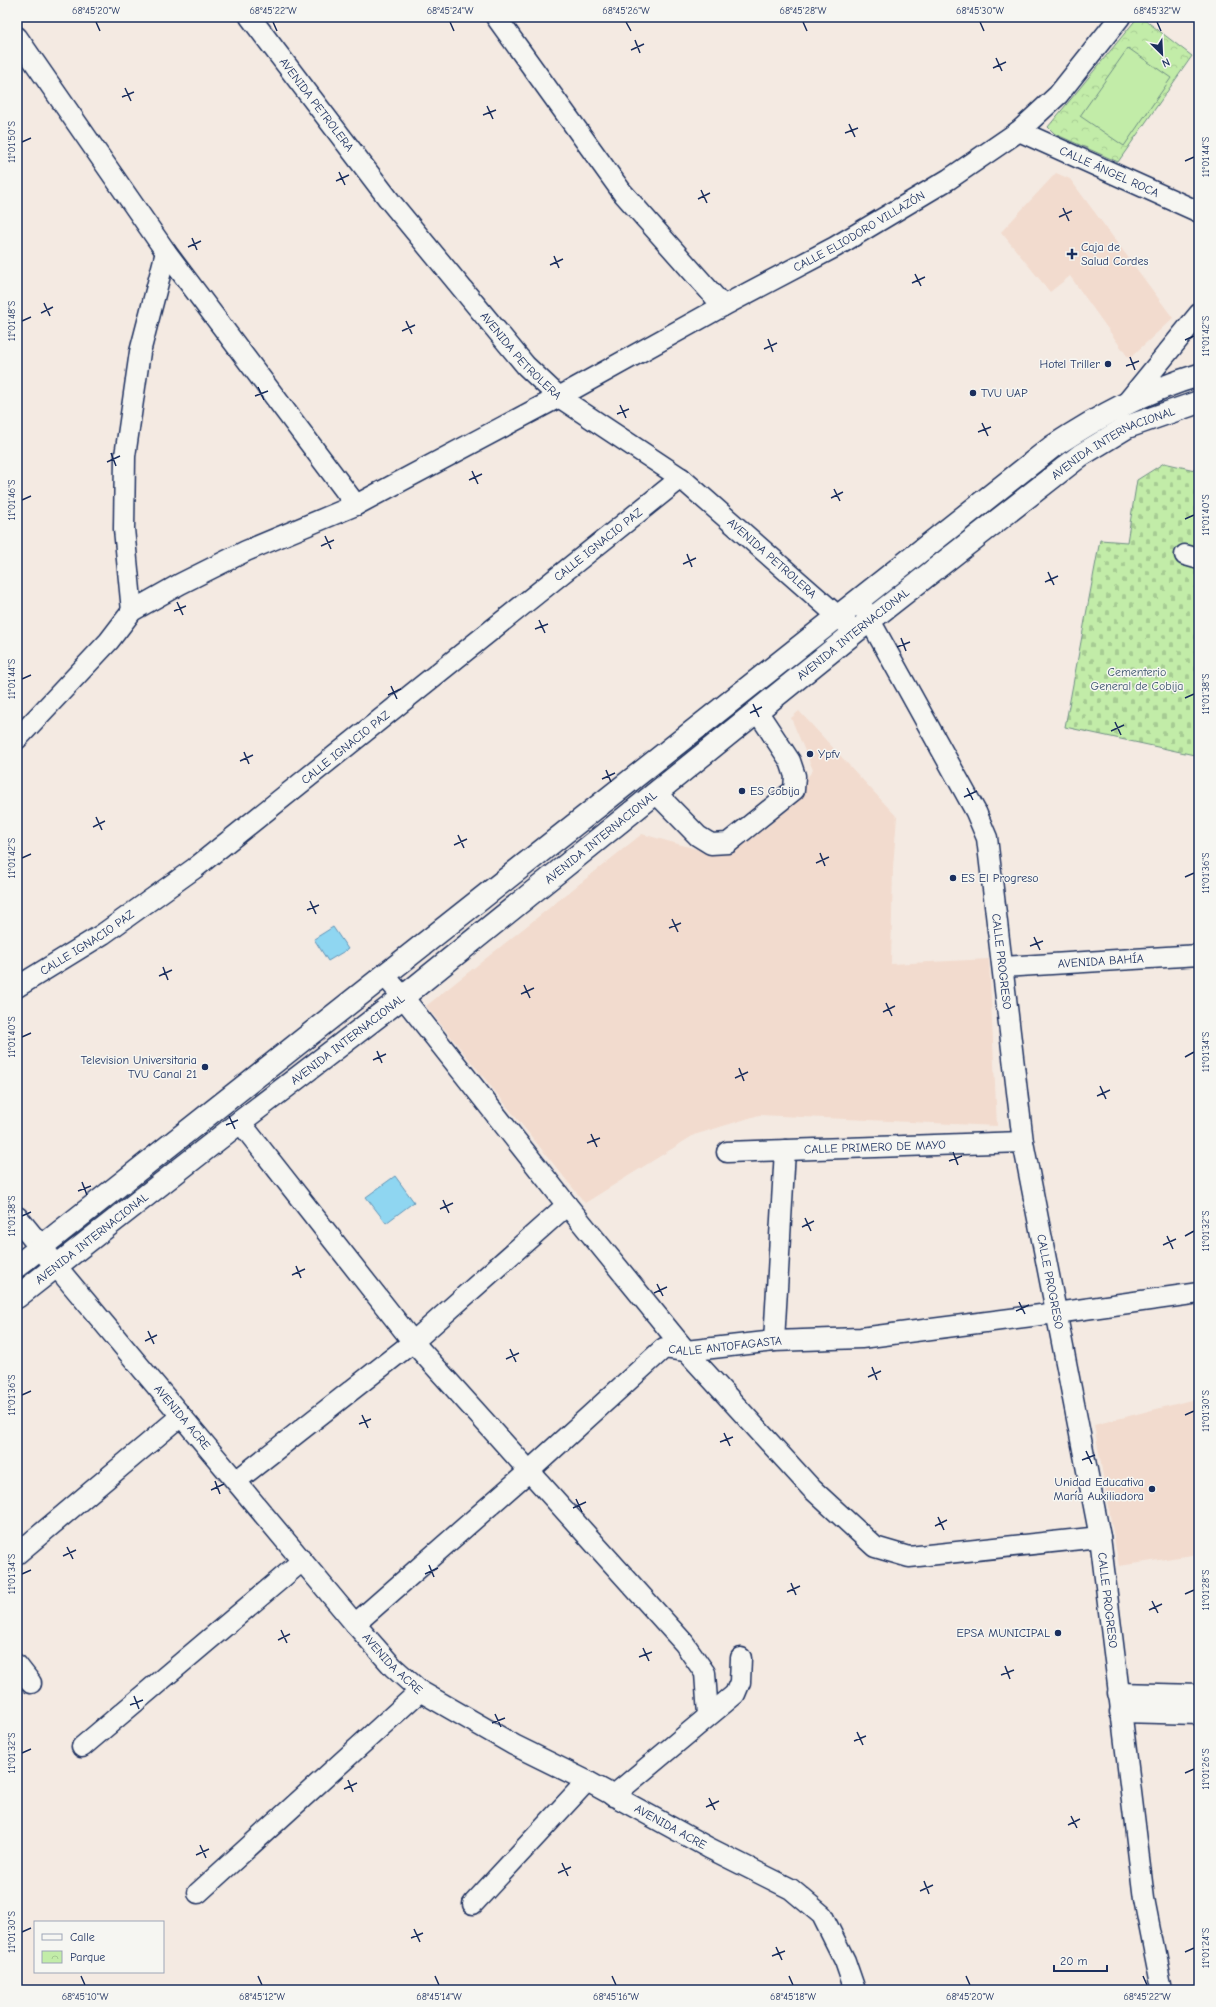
<svg xmlns="http://www.w3.org/2000/svg" width="1216" height="2007" font-family="'Comic Neue',sans-serif">
<style>
.built{fill:#f2dbce}
.cemetery{fill:url(#cemetery-stones);stroke:#6e8e83}
.park{fill:url(#park-crowns);stroke:#6e8e83}
.pitch{fill:#c2eca8;stroke:#6e8e83}
.water{fill:#8fd6f1;stroke:#6193b6}
.lines{fill:none;stroke-linecap:round;stroke-linejoin:round}
.minor-casing{stroke:#1b2f5e;stroke-width:23}
.major-casing{stroke:#1b2f5e;stroke-width:25}
.highway-casing{stroke:#1b2f5e;stroke-width:25}
.minor{stroke:#f6f6f2;stroke-width:20}
.major{stroke:#f6f6f2;stroke-width:22}
.highway{stroke:#f6f6f2;stroke-width:22}
.ticks{fill:none;stroke:#1b2f5e;stroke-width:1.5}
.poi-dot{fill:#1b2f5e;stroke:#f6f6f2;stroke-width:1.5}
.labels{text-anchor:middle;stroke-width:3;stroke-linejoin:round;paint-order:stroke}
.street-label{font-size:12px;fill:#1b2f5e;stroke:#f6f6f2}
.poi-label{font-size:12px;fill:#1b2f5e;stroke:#f6f6f2;text-anchor:start}
.park-label{font-size:12px;fill:#3c556d;stroke:#f6f6f2}
.neatline{fill:none;stroke:#1b2f5e;stroke-width:1.5}
.ticks-label{font-size:10px;text-anchor:middle;fill:#1b2f5e}
</style>
<defs>
<pattern id="cemetery-stones" width="16" height="16" patternUnits="userSpaceOnUse"><rect width="16" height="16" fill="#c2eca8"/><path d="M2 7V4a2 2 0 0 1 4 0v3zM10 15v-3a2 2 0 0 1 4 0v3z" fill="#a6cb93"/></pattern>
<pattern id="park-crowns" width="20" height="18" patternUnits="userSpaceOnUse"><rect width="20" height="18" fill="#c2eca8"/><path d="M2 6a3 3 0 1 1 6 0M12 15a3 3 0 1 1 6 0" fill="none" stroke="#a6cb93"/></pattern>
</defs>
<rect width="100%" height="100%" fill="#f4eae2"/>
<filter id="ink" filterUnits="userSpaceOnUse"><feTurbulence type="fractalNoise" baseFrequency=".025" numOctaves="2"/><feDisplacementMap in="SourceGraphic" scale="8" xChannelSelector="R" yChannelSelector="G"/><feConvolveMatrix kernelMatrix="1 2 1 2 8 2 1 2 1" color-interpolation-filters="sRGB"/></filter>
<g filter="url(#ink)">
<!-- built -->
<path class="built" d="M1056 173 1070 179 1173 318 1133 355 1130 360 1070 276 1050 292 1001 232Z
M799 711 897 817 893 867 891 964 989 959 997 1126 759 1115 694 1135 585 1203 426 1006 642 834 718 855 769 826 813 770 791 718Z
M1199 1398V1554L1119 1566 1094 1425Z"/>
<!-- cemetery -->
<path class="cemetery" d="M1164 463 1199 471V756L1065 727 1100 540 1127 542 1137 480Z"/>
<!-- park -->
<path class="park" d="M1138 17H1141L1192 56 1118 162 1055 134 1048 127Z"/>
<!-- pitch -->
<path class="pitch" d="M1128 48 1171 78 1124 146 1080 116Z"/>
<!-- water -->
<path class="water" d="M333 927 348 949 328 961 314 939Z
M395 1176 414 1202 386 1223 366 1197Z"/>
<g class="lines">
<!-- minor casing -->
<g class="minor-casing">
<g id="minor">
<path id="s1" d="M250 17 390 201 526 366 559 397 681 478 849 626"/>
<path d="M496 17 622 192 723 306"/>
<path d="M17 37 166 252 356 505"/>
<path id="s2" d="M1019 131 1199 212"/>
<path d="M1128 401 1199 314"/>
<path d="M1185 555 1199 559"/>
<path id="s3" d="M862 606 976 812 987 838 1023 1142 1100 1537 1144 1899 1162 1990"/>
<path d="M132 611 124 529 125 456 140 352 166 252"/>
<path id="s4" d="M17 739 109 641 132 611 180 584 246 551 356 505 559 397 723 306 835 247 949 179 1019 131 1058 95 1120 17"/>
<path d="M656 793 698 836 711 844 728 843 794 790 795 776 790 761 757 711"/>
<path id="s5" d="M1003 967 1199 955"/>
<path d="M385 976 403 997 567 1205 686 1351 812 1489 875 1547 909 1557 1100 1537"/>
<path id="s6" d="M17 987 103 934 195 868 681 478"/>
<path d="M240 1122 413 1342 684 1643 705 1673 708 1715"/>
<path id="s7" d="M727 1152 1023 1142"/>
<path id="s8" d="M56 1266 355 1624 393 1667 420 1691 514 1745 587 1781 709 1848 791 1889 822 1915 845 1961 855 1990"/>
<path d="M774 1341 785 1150"/>
<path d="M236 1481 413 1342 567 1205"/>
<path d="M17 1554 181 1416"/>
<path id="s9" d="M355 1624 528 1472 664 1348 686 1351 774 1341 861 1338 1056 1313 1199 1293"/>
<path d="M17 1665 31 1683"/>
<path d="M1118 1693 1199 1695"/>
<path d="M1120 1712 1199 1714"/>
<path d="M82 1747 302 1561"/>
<path d="M613 1796 735 1694 740 1682 741 1658"/>
<path d="M198 1893 420 1691"/>
<path d="M473 1904 587 1781"/>
</g>
</g>
<!-- major casing -->
<g class="major-casing">
<path id="major" d="M17 1218 56 1266"/>
</g>
<!-- highway casing -->
<g class="highway-casing">
<g id="highway">
<path d="M17 1266 1052 447C1099 416 1145 391 1199 375"/>
<path id="s10" d="M17 1297 240 1122 403 997 855 632 1081 455 1127 427 1199 402"/>
</g>
</g>
<!-- minor -->
<use href="#minor" class="minor"/>
<!-- major -->
<use href="#major" class="major"/>
<!-- highway -->
<use href="#highway" class="highway"/>
</g>
</g>
<!-- ticks -->
<path class="ticks" d="M96 22 100 31M273 22 277 31M450 22 454 31M626 22 631 31M803 22 807 31M980 22 984 31M1157 22 1161 31M635 40 640 53M631 50 644 44M996 58 1002 71M993 68 1006 62M125 88 131 101M122 97 134 92M487 106 493 119M483 115 496 110M849 124 855 137M845 133 858 128M22 142 31 138M1185 161 1194 157M339 172 345 185M336 181 349 175M701 190 707 203M698 199 710 193M1063 208 1069 221M1059 217 1072 211M192 238 197 250M188 247 201 241M554 256 559 268M550 265 563 259M915 274 921 286M912 283 925 277M44 303 50 316M41 313 53 307M22 321 31 317M406 321 412 334M402 331 415 325M768 339 773 352M1185 340 1194 336M764 349 777 343M1130 357 1135 370M1126 366 1139 361M258 387 264 400M255 396 268 391M620 405 626 418M617 414 629 409M982 423 988 436M978 432 991 427M111 453 116 466M107 462 120 456M472 471 478 484M469 480 482 474M834 489 840 501M831 498 843 492M22 500 31 496M1185 519 1194 515M325 536 331 549M321 546 334 540M687 554 692 567M683 564 696 558M1048 572 1054 585M1045 582 1058 576M177 602 183 615M174 611 186 606M539 620 545 633M535 629 548 624M901 638 906 651M897 647 910 642M22 679 31 675M391 686 397 699M388 695 401 689M1185 698 1194 694M753 704 759 717M750 713 762 707M1115 722 1121 735M1111 731 1124 725M244 752 249 764M240 761 253 755M606 770 611 782M602 779 615 773M967 788 973 800M964 797 977 791M96 817 102 830M93 827 105 821M458 835 464 848M454 845 467 839M820 853 825 866M22 858 31 854M816 863 829 857M1185 877 1194 873M310 901 316 914M307 910 319 905M672 919 678 932M669 928 681 923M1034 937 1040 950M1030 946 1043 941M163 967 168 980M159 976 172 970M524 985 530 998M521 994 534 988M886 1003 892 1016M883 1012 895 1006M22 1037 31 1033M377 1051 382 1063M1185 1057 1194 1052M373 1060 386 1054M739 1068 744 1081M735 1078 748 1072M1100 1086 1106 1099M1097 1096 1110 1090M229 1116 235 1129M226 1125 238 1120M591 1134 597 1147M587 1143 600 1138M953 1152 958 1165M949 1161 962 1156M82 1182 87 1195M78 1191 91 1186M443 1200 449 1213M440 1209 453 1203M22 1216 31 1212M805 1218 811 1231M802 1227 814 1221M1167 1236 1173 1249M1185 1236 1194 1231M1163 1245 1176 1239M296 1266 301 1278M292 1275 305 1269M657 1284 663 1296M654 1293 667 1287M1019 1302 1025 1314M1016 1311 1029 1305M148 1331 154 1344M145 1341 157 1335M510 1349 516 1362M506 1359 519 1353M872 1367 877 1380M868 1377 881 1371M22 1395 31 1391M362 1415 368 1428M1185 1415 1194 1411M359 1424 371 1419M724 1433 730 1446M720 1442 733 1437M1086 1451 1092 1464M1082 1460 1095 1455M215 1481 220 1494M211 1490 224 1484M576 1499 582 1512M573 1508 586 1502M938 1517 944 1530M935 1526 947 1520M67 1547 73 1559M63 1556 76 1550M429 1565 434 1577M22 1574 31 1570M425 1574 438 1568M791 1583 796 1595M787 1592 800 1586M1185 1594 1194 1590M1152 1601 1158 1613M1149 1610 1162 1604M281 1630 287 1643M278 1640 290 1634M643 1648 649 1661M639 1657 652 1652M1005 1666 1010 1679M1001 1675 1014 1670M134 1696 139 1709M130 1705 143 1700M495 1714 501 1727M492 1723 505 1718M857 1732 863 1745M854 1741 866 1736M22 1753 31 1749M1185 1773 1194 1769M348 1780 353 1792M344 1789 357 1783M709 1798 715 1810M706 1807 719 1801M1071 1816 1077 1828M1068 1825 1080 1819M200 1845 206 1858M196 1855 209 1849M562 1863 568 1876M558 1873 571 1867M924 1881 929 1894M920 1891 933 1885M414 1929 420 1942M22 1932 31 1928M411 1938 423 1933M776 1947 782 1960M1185 1952 1194 1948M772 1956 785 1951M81 1976 85 1985M258 1976 262 1985M435 1976 439 1985M612 1976 616 1985M789 1976 793 1985M966 1976 970 1985M1143 1976 1147 1985"/>
<!-- markers -->
<g class="poi-dot">
<path d="M1070 248h4v4h4v4h-4v4h-4v-4h-4v-4h4z"/>
<circle cx="1108" cy="364" r="4"/>
<circle cx="973" cy="393" r="4"/>
<circle cx="810" cy="754" r="4"/>
<circle cx="742" cy="791" r="4"/>
<circle cx="953" cy="878" r="4"/>
<circle cx="205" cy="1067" r="4"/>
<circle cx="1152" cy="1489" r="4"/>
<circle cx="1058" cy="1633" r="4"/>
</g>
<g class="labels">
<!-- street labels -->
<g class="street-label">
<text dy="4" stroke="none"><textPath href="#s1" startOffset="110">AVENIDA PETROLERA</textPath></text>
<text dy="4" stroke="none"><textPath href="#s2" startOffset="99">CALLE ÁNGEL ROCA</textPath></text>
<text dy="4" stroke="none"><textPath href="#s4" startOffset="993">CALLE ELIODORO VILLAZÓN</textPath></text>
<text dy="4" stroke="none"><textPath href="#s1" startOffset="434">AVENIDA PETROLERA</textPath></text>
<text dy="4" stroke="none"><textPath href="#s10" startOffset="1391">AVENIDA INTERNACIONAL</textPath></text>
<text dy="4" stroke="none"><textPath href="#s6" startOffset="731">CALLE IGNACIO PAZ</textPath></text>
<text dy="4" stroke="none"><textPath href="#s1" startOffset="758">AVENIDA PETROLERA</textPath></text>
<text dy="4" stroke="none"><textPath href="#s10" startOffset="1067">AVENIDA INTERNACIONAL</textPath></text>
<text dy="4" stroke="none"><textPath href="#s6" startOffset="407">CALLE IGNACIO PAZ</textPath></text>
<text dy="4" stroke="none"><textPath href="#s10" startOffset="743">AVENIDA INTERNACIONAL</textPath></text>
<text dy="4" stroke="none"><textPath href="#s6" startOffset="83">CALLE IGNACIO PAZ</textPath></text>
<text dy="4" stroke="none"><textPath href="#s3" startOffset="388">CALLE PROGRESO</textPath></text>
<text dy="4" stroke="none"><textPath href="#s5" startOffset="98">AVENIDA BAHÍA</textPath></text>
<text dy="4" stroke="none"><textPath href="#s10" startOffset="419">AVENIDA INTERNACIONAL</textPath></text>
<text dy="4" stroke="none"><textPath href="#s7" startOffset="148">CALLE PRIMERO DE MAYO</textPath></text>
<text dy="4" stroke="none"><textPath href="#s10" startOffset="95">AVENIDA INTERNACIONAL</textPath></text>
<text dy="4" stroke="none"><textPath href="#s3" startOffset="712">CALLE PROGRESO</textPath></text>
<text dy="4" stroke="none"><textPath href="#s9" startOffset="476">CALLE ANTOFAGASTA</textPath></text>
<text dy="4" stroke="none"><textPath href="#s8" startOffset="197">AVENIDA ACRE</textPath></text>
<text dy="4" stroke="none"><textPath href="#s3" startOffset="1036">CALLE PROGRESO</textPath></text>
<text dy="4" stroke="none"><textPath href="#s8" startOffset="521">AVENIDA ACRE</textPath></text>
<text dy="4" stroke="none"><textPath href="#s8" startOffset="845">AVENIDA ACRE</textPath></text>
</g>
<!-- poi labels -->
<g class="poi-label">
<text x="1081" y="251">Caja de<tspan x="1081" dy="14">Salud Cordes</tspan></text>
<text x="1100" y="368" text-anchor="end">Hotel Triller</text>
<text x="981" y="397">TVU UAP</text>
<text x="818" y="758">Ypfv</text>
<text x="750" y="795">ES Cobija</text>
<text x="961" y="882">ES El Progreso</text>
<text x="197" y="1064" text-anchor="end">Television Universitaria<tspan x="197" dy="14">TVU Canal 21</tspan></text>
<text x="1144" y="1486" text-anchor="end">Unidad Educativa<tspan x="1144" dy="14">María Auxiliadora</tspan></text>
<text x="1050" y="1637" text-anchor="end">EPSA MUNICIPAL</text>
</g>
<!-- park labels -->
<g class="park-label">
<text x="1137" y="676">Cementerio<tspan x="1137" dy="14">General de Cobija</tspan></text>
</g>
</g>
<!-- margin -->
<rect width="1216" height="2007" fill="none" stroke="#f6f6f2" stroke-width="44"/>
<!-- legend -->
<rect x="34" y="1921" width="130" height="52" fill="#f6f6f2" stroke="#9ea6b7"/>
<rect x="42" y="1934" width="20" height="6" fill="#f6f6f2" stroke="#9ea6b7"/>
<text x="70" y="1941" font-size="12" fill="#1b2f5e">Calle</text>
<rect x="42" y="1951" width="20" height="12" fill="url(#park-crowns)" stroke="#9ea6b7"/>
<text x="70" y="1961" font-size="12" fill="#1b2f5e">Parque</text>
<!-- north arrow -->
<g transform="translate(1162 54) rotate(156)" stroke="#f6f6f2" stroke-width="3" paint-order="stroke">
<path d="M0-3L7 15L0 10L-7 15Z" fill="#1b2f5e"/>
<text y="-6" font-size="11" font-weight="bold" text-anchor="middle" fill="#1b2f5e">N</text>
</g>
<!-- scale -->
<path d="M1054 1965v6h53v-6" fill="none" stroke="#1b2f5e" stroke-width="2"/>
<text x="1060" y="1965" font-size="12" fill="#1b2f5e" stroke="#f6f6f2" stroke-width="3" paint-order="stroke">20 m</text>
<rect x="22" y="22" width="1172" height="1963" class="neatline"/>
<g class="ticks-label">
<text x="96" y="14">68°45'20"W</text>
<text x="273" y="14">68°45'22"W</text>
<text x="450" y="14">68°45'24"W</text>
<text x="626" y="14">68°45'26"W</text>
<text x="803" y="14">68°45'28"W</text>
<text x="980" y="14">68°45'30"W</text>
<text x="1157" y="14">68°45'32"W</text>
<text transform="translate(11 142) rotate(-90)" y="4">11°01'50"S</text>
<text transform="translate(1205 157) rotate(-90)" y="4">11°01'44"S</text>
<text transform="translate(11 321) rotate(-90)" y="4">11°01'48"S</text>
<text transform="translate(1205 336) rotate(-90)" y="4">11°01'42"S</text>
<text transform="translate(11 500) rotate(-90)" y="4">11°01'46"S</text>
<text transform="translate(1205 515) rotate(-90)" y="4">11°01'40"S</text>
<text transform="translate(11 679) rotate(-90)" y="4">11°01'44"S</text>
<text transform="translate(1205 694) rotate(-90)" y="4">11°01'38"S</text>
<text transform="translate(11 858) rotate(-90)" y="4">11°01'42"S</text>
<text transform="translate(1205 873) rotate(-90)" y="4">11°01'36"S</text>
<text transform="translate(11 1037) rotate(-90)" y="4">11°01'40"S</text>
<text transform="translate(1205 1052) rotate(-90)" y="4">11°01'34"S</text>
<text transform="translate(11 1216) rotate(-90)" y="4">11°01'38"S</text>
<text transform="translate(1205 1231) rotate(-90)" y="4">11°01'32"S</text>
<text transform="translate(11 1395) rotate(-90)" y="4">11°01'36"S</text>
<text transform="translate(1205 1411) rotate(-90)" y="4">11°01'30"S</text>
<text transform="translate(11 1574) rotate(-90)" y="4">11°01'34"S</text>
<text transform="translate(1205 1590) rotate(-90)" y="4">11°01'28"S</text>
<text transform="translate(11 1753) rotate(-90)" y="4">11°01'32"S</text>
<text transform="translate(1205 1769) rotate(-90)" y="4">11°01'26"S</text>
<text transform="translate(11 1932) rotate(-90)" y="4">11°01'30"S</text>
<text transform="translate(1205 1948) rotate(-90)" y="4">11°01'24"S</text>
<text x="85" y="2000">68°45'10"W</text>
<text x="262" y="2000">68°45'12"W</text>
<text x="439" y="2000">68°45'14"W</text>
<text x="616" y="2000">68°45'16"W</text>
<text x="793" y="2000">68°45'18"W</text>
<text x="970" y="2000">68°45'20"W</text>
<text x="1147" y="2000">68°45'22"W</text>
</g>
</svg>
